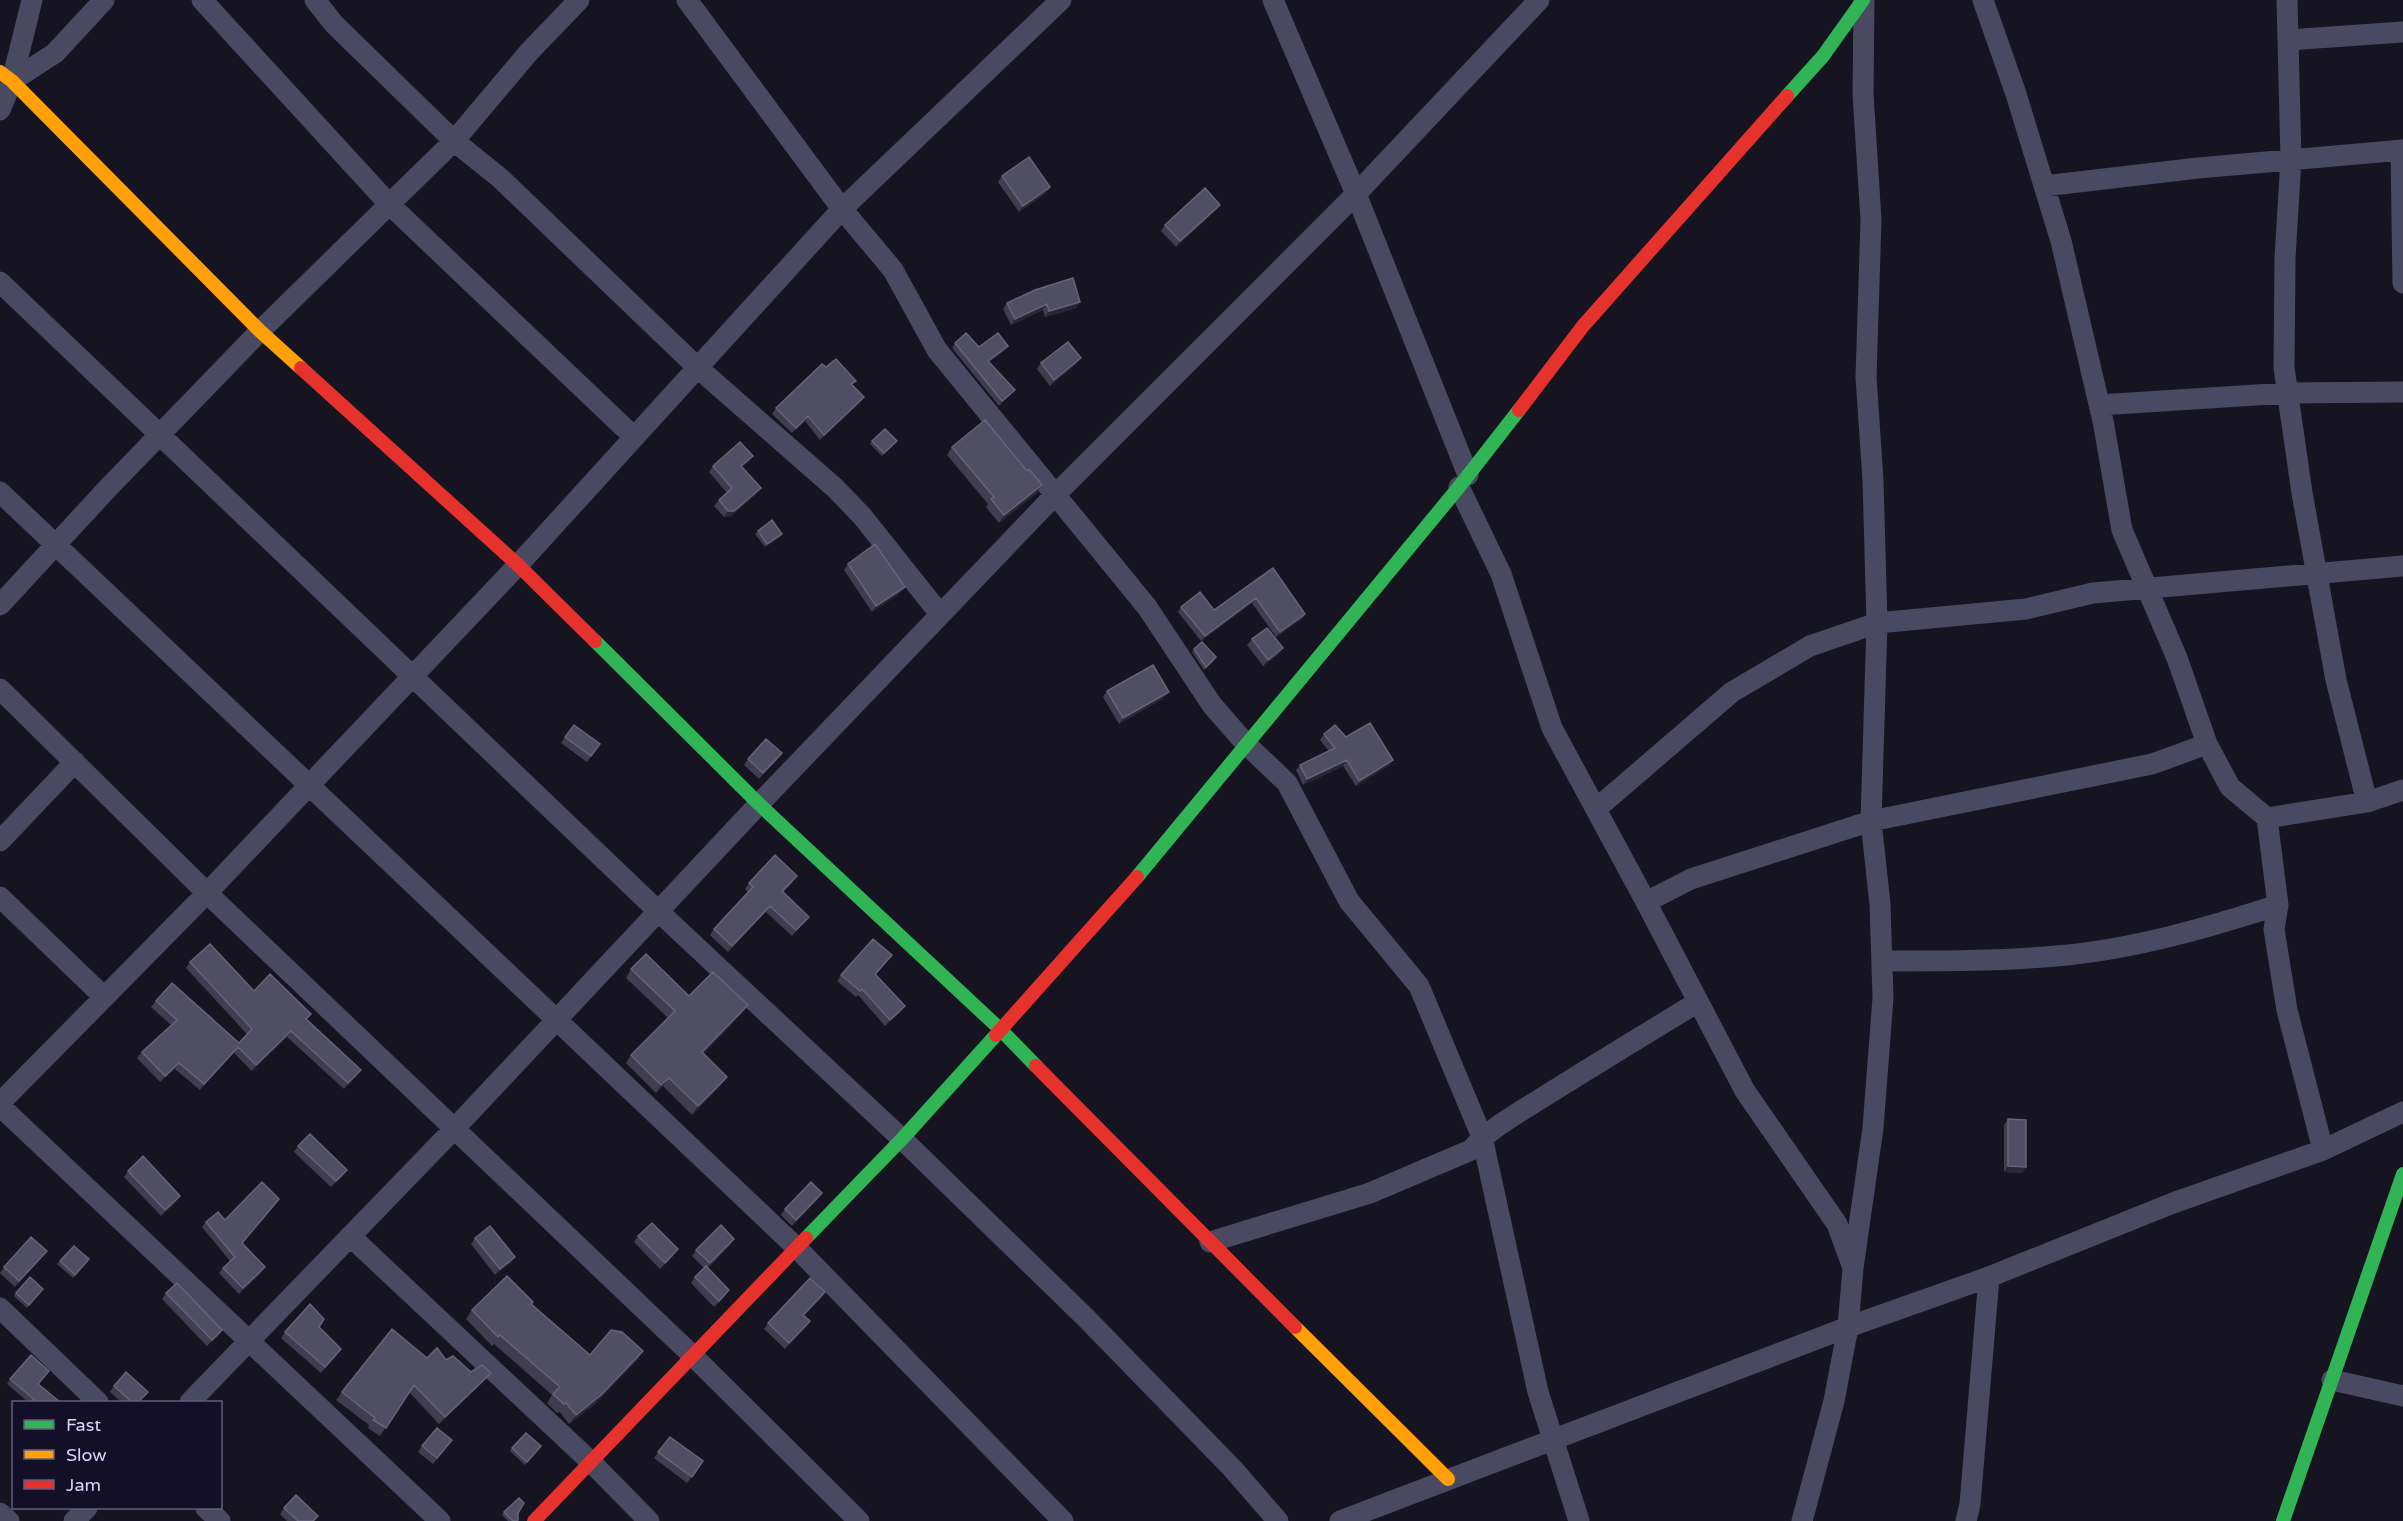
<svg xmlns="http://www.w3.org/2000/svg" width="2403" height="1521" font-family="'Varela Round',sans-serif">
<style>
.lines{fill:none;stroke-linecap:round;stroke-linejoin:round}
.street{stroke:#4a4962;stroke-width:21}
.fast{stroke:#30b455;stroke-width:14}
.slow{stroke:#ff9f0a;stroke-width:14}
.jam{stroke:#e5322d;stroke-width:14}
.wall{fill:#403d50}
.shaded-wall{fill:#282635}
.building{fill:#504e63;stroke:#66637b;stroke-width:1.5}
</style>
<rect width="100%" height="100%" fill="#161421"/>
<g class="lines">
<!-- street -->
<path class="street" d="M202 0 389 204 634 437
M315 0 334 24 454 141 500 178 698 368 835 488 862 516 940 614
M687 0 842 209 893 270 937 350 1147 607 1212 705 1246 744 1287 783 1349 901 1419 986 1482 1137 1538 1392 1579 1521
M1273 0 1356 194 1468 475
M1983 0 2016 94 2061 241 2103 421 2122 530 2177 658 2207 744 2230 787 2267 818 2278 905 2274 929 2287 1010 2323 1150
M2287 0 2291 159 2285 258 2284 368 2302 493 2336 680 2367 802
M2288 40 2403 32
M12 81 55 53 104 0
M0 110 12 81 32 0
M2401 150 2403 283
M2044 186 2198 168 2403 150
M0 282 658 911 902 1139 1086 1318 1232 1468 1278 1521
M2099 405 2287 393 2403 392
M1459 487 1501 574 1552 728 1646 902 1745 1091 1837 1224 1853 1268 1848 1327 1834 1401 1802 1521
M0 492 796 1247 1063 1521
M0 605 108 488 260 331 454 141 529 52 579 0
M0 689 207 893 692 1355 859 1521
M1596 809 1732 692 1810 646 1877 623 2026 609 2093 593 2403 566
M2267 818 2367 802 2403 790
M0 841 75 762
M0 897 104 997
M1646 902 1691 879 1871 821 2152 764 2207 744
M1882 961C1940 961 1998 961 2056 956 2131 950 2207 928 2278 905
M0 1103 207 893 518 565 842 209 1061 0
M0 1106 440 1521
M350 1236 591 1462 649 1521
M1210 1242 1370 1193 1471 1150C1491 1127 1520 1112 1545 1096 1596 1064 1647 1033 1698 1002
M1853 1268 1873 1128 1883 998 1880 904 1871 821 1877 623 1873 480 1866 377 1871 220 1863 94 1864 1
M0 1308 98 1402
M2332 1380 2403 1396
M190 1402 455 1128 759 804 1054 496 1356 194 1539 0
M206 1508 220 1521
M0 1513 9 1521
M74 1521 87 1508
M1340 1521 1848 1327 1989 1277 2173 1203 2323 1150 2403 1112
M1966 1521 1970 1504 1989 1277"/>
<!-- fast -->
<path class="fast" d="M1787 96 1823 56 1863 0
M595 641 759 804 1002 1031 1036 1066
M1137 877 1459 487 1519 410
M806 1238 902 1139 996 1035
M2283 1521 2403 1174"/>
<!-- slow -->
<path class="slow" d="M0 72 12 81 260 331 301 368
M1295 1327 1448 1479"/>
<!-- jam -->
<path class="jam" d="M301 368 518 565 595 641
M1519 410 1583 326 1787 96
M996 1035 1137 877
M1036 1066 1295 1327
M534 1521 806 1238"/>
</g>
<!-- wall -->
<path class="wall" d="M1002 176 1050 187 1046 193 1019 212 998 182Z
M1220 205 1215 211 1176 247 1161 231 1165 225Z
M1035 290 1076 308 1045 317 1043 310 1011 325 1003 309 1007 303Z
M955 343 1005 350 989 362 1011 394 999 406 952 348Z
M1041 363 1076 364 1050 386 1037 369Z
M853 386 864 397 861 402 820 440 805 421 792 433 772 414 776 408Z
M872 441H897L882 456 870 444Z
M952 447 1037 493 999 523 986 507 988 504 947 455Z
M753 456 748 462 742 467 756 494 730 517H724L714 506 719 500 727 493 709 472 713 466Z
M758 531 780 537 765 547 755 534Z
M848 564 900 593 872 612 844 570Z
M1273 568 1305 614 1302 619 1276 637 1252 603 1201 641 1178 612 1181 607 1214 610Z
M1252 639 1279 654 1263 666 1247 645Z
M1194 649 1214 661 1204 670 1192 652Z
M1107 691 1164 698 1119 724 1103 697Z
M574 725 600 744 587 762 561 743Z
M1324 734 1346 737 1390 765 1356 786 1343 766 1303 785 1296 770 1300 765 1329 751 1320 740Z
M782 753 778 759 759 779 744 765 748 759Z
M793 882 783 892 804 923 792 936 766 912 728 952 710 935 714 929 748 893 745 889 749 883Z
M892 955 876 975 905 1006 900 1012 885 1026 858 995 856 997 837 981 841 975Z
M190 962 254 991 307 1020 356 1076 344 1089 287 1037 252 1071 234 1053 200 1090 175 1069 160 1082 137 1058 142 1052 171 1025 151 1007 156 1001 239 1043 247 1034 186 968Z
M631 969 689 996 742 1013 704 1053 721 1085 692 1115 663 1086 656 1093 626 1063 631 1055 668 1018 626 978Z
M2008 1119 2026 1167 2022 1173 2004 1172V1125Z
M298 1146 343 1176 331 1187 294 1152Z
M128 1171 176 1202 161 1216 124 1177Z
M822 1193 818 1199 792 1226 781 1215 785 1209Z
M275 1204 242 1243 261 1273 239 1294 219 1273 223 1268 230 1261 202 1227 206 1222 225 1220Z
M638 1236 674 1255 660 1269 634 1242Z
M475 1238 515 1257 510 1263 495 1275 471 1244Z
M734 1239 730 1245 708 1268 725 1296 714 1307 691 1283 695 1277 704 1268 692 1256 696 1250Z
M42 1257 15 1287 0 1273 4 1267Z
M89 1259 73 1278 57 1264 60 1261Z
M41 1292 27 1308 14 1296 16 1293Z
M825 1292 821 1298 804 1316 810 1321 806 1327 785 1349 764 1329 768 1323Z
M166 1293 222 1330 218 1336 207 1346 162 1299Z
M532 1304 590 1355 643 1351 637 1360 595 1404 569 1424 560 1412 557 1413 547 1403 552 1395 494 1344 492 1346 466 1319 472 1310Z
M319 1327 337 1355 321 1373 281 1338 285 1332Z
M427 1358 446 1360 485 1380 439 1424 409 1392 380 1436 368 1428 369 1425 336 1400 342 1392Z
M49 1371 38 1385 60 1402H28L7 1384 10 1379Z
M114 1386 148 1392 140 1402H121L110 1392Z
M670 1437 703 1461 687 1483 654 1458Z
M452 1440 433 1464 418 1452 422 1446Z
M512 1448 539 1449 525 1465 510 1451Z
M284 1508 318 1516 314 1521H287L280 1514Z
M504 1512 518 1513 517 1521H508L502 1515Z"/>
<!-- shaded-wall -->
<path class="shaded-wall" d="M1050 187 1046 193 1019 212 1023 206Z
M1220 205 1215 211 1176 247 1180 241Z
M1080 302 1076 308 1045 317 1049 311Z
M1047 304 1043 310 1011 325 1015 319Z
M1008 346 1005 350 984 365 988 361Z
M1081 358 1076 364 1050 386 1054 380Z
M1015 390 999 406 1002 401Z
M864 397 861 402 820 440 824 435Z
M808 416 805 421 792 433 796 428Z
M753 456 748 462 736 472 741 466Z
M1042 485 1037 493 999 523 1004 515Z
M761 488 756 494 730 517H724L728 511Z
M782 534 780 537 765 547 767 544Z
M905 587 900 593 872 612 876 606Z
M1256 598 1252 603 1201 641 1205 636Z
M1305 614 1302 619 1276 637 1280 632Z
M1283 648 1279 654 1263 666 1268 660Z
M1169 692 1164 698 1119 724 1123 718Z
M782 753 778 759 759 779 763 773Z
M1347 760 1343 766 1303 785 1307 779Z
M1393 760 1390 765 1356 786 1359 781Z
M770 906 766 912 728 952 732 946Z
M809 917 804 923 792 936 796 930Z
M748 1005 742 1013 697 1060 702 1052Z
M905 1006 900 1012 885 1026 890 1020Z
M291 1031 287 1037 252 1071 256 1065Z
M238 1047 234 1053 200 1090 204 1084Z
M179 1063 175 1069 160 1082 165 1076Z
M361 1070 356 1076 344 1089 348 1083Z
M727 1077 721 1085 692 1115 698 1106Z
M669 1078 663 1086 656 1093 661 1085Z
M2008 1166 2026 1167 2022 1173 2004 1172Z
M347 1170 343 1176 331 1187 336 1181Z
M822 1193 818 1199 792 1226 796 1220Z
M180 1196 176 1202 161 1216 165 1210Z
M734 1239 730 1245 706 1269 710 1263Z
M678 1249 674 1255 660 1269 665 1263Z
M47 1251 42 1257 15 1287 19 1281Z
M515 1257 510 1263 495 1275 500 1269Z
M265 1267 261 1273 239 1294 243 1288Z
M825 1292 821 1298 799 1321 803 1315Z
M810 1321 806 1327 785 1349 789 1343Z
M222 1330 218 1336 207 1346 212 1340Z
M341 1349 337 1355 321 1373 325 1367Z
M643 1351 637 1360 595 1404 569 1424 576 1415Z
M491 1373 485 1380 439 1424 445 1417Z"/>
<!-- building -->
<path class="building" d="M1029 157 1050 187 1023 206 1002 176Z
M1205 188 1220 205 1180 241 1165 225Z
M1073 278 1080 302 1049 311 1047 304 1015 319 1007 303 1035 290Z
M966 333 979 347 998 333 1008 346 988 361 1015 390 1002 401 955 343Z
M1068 342 1081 358 1054 380 1041 363Z
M836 359 856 381 851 384 864 397 824 435 808 416 796 428 776 408 822 364 826 367Z
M985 420 1027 471 1029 469 1042 485 1004 515 991 499 994 497 952 447Z
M885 429 897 441 884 453 872 441Z
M740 442 753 456 741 466 761 488 734 511H728L719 500 732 488 713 466Z
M772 520 782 534 767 544 758 531Z
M875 544 905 587 876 606 848 564Z
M1273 568 1305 614 1280 632 1256 598 1205 636 1181 607 1200 592 1214 610Z
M1267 628 1283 648 1268 660 1252 639Z
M1202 642 1216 657 1206 667 1194 649Z
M1153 665 1169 692 1123 718 1107 691Z
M1370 723 1393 760 1359 781 1347 760 1307 779 1300 765 1335 748 1324 734 1335 725 1346 737Z
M574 725 600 744 591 756 565 737Z
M766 739 782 753 763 773 748 759Z
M775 855 797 876 782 891 809 917 796 930 770 906 732 946 714 929 753 887 749 883Z
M873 939 892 955 875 974 905 1006 890 1020 862 989 860 991 841 975Z
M210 944 254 991 270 974 311 1014 306 1019 361 1070 348 1083 291 1031 256 1065 238 1047 204 1084 179 1063 165 1076 142 1052 177 1020 156 1001 172 983 239 1043 252 1029 190 962Z
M646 954 689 996 713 972 748 1005 702 1052 727 1077 698 1106 669 1078 661 1085 631 1055 675 1011 631 969Z
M2008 1119 2026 1120V1167L2008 1166Z
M310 1134 347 1170 336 1181 298 1146Z
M143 1156 180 1196 165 1210 128 1171Z
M262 1182 279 1199 242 1243 265 1267 243 1288 223 1268 235 1257 206 1222 218 1212 225 1220Z
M811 1182 822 1193 796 1220 785 1209Z
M652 1223 678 1249 665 1263 638 1236Z
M721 1225 734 1239 710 1263 696 1250Z
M490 1226 515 1257 500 1269 475 1238Z
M31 1237 47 1251 19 1281 4 1267Z
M74 1246 89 1259 75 1275 60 1261Z
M706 1266 729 1290 719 1301 695 1277Z
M507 1276 533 1302 531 1304 590 1355 611 1330 622 1332 643 1351 601 1395 576 1415 566 1403 564 1404 553 1394 560 1387 500 1335 498 1337 472 1310Z
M30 1277 43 1289 29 1305 16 1293Z
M810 1278 825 1292 803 1315 810 1321 789 1343 768 1323Z
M177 1283 222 1330 212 1340 166 1293Z
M310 1304 324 1319 319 1327 341 1349 325 1367 285 1332Z
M392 1329 427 1358 437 1348 446 1360 453 1356 471 1372 482 1365 491 1373 445 1417 414 1385 386 1428 373 1420 375 1418 342 1392Z
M31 1355 49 1371 38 1384 60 1402H37L10 1379Z
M126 1372 148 1392 138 1402H132L114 1386Z
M437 1428 452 1440 437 1458 422 1446Z
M526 1433 541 1446 527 1462 512 1448Z
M670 1437 703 1461 692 1477 658 1452Z
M296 1495 318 1516 313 1521H298L284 1508Z
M519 1498 524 1503 518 1513V1520L517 1521H513L504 1512Z"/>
<!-- legend -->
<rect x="12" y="1401" width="210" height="108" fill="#130f26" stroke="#625e7d" stroke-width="1.5"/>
<rect x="24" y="1420" width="30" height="9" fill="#30b455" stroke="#625e7d" stroke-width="1.5"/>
<text x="66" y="1431" font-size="18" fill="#d9d4ff">Fast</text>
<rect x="24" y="1450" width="30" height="9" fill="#ff9f0a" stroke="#625e7d" stroke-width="1.5"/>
<text x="66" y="1461" font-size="18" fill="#d9d4ff">Slow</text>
<rect x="24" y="1480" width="30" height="9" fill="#e5322d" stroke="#625e7d" stroke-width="1.5"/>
<text x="66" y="1491" font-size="18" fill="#d9d4ff">Jam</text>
</svg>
